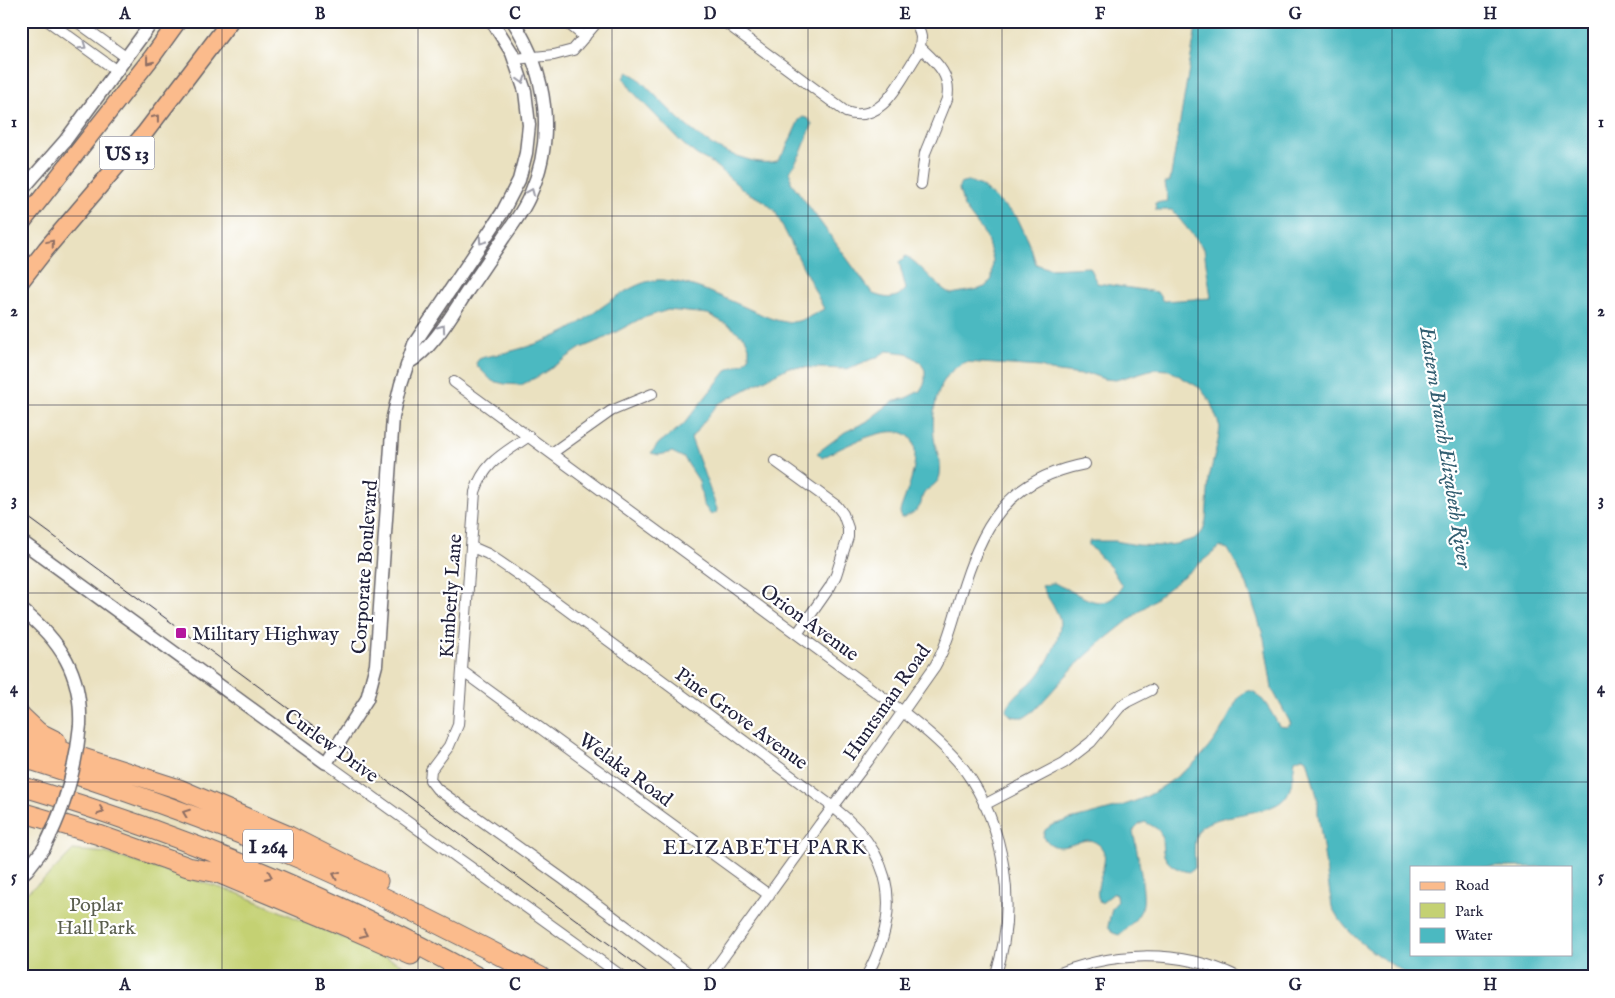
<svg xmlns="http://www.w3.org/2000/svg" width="1615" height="998" font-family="'IM FELL English',serif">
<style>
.green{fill:#c4d173;stroke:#737a57}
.water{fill:#4bb9c1;stroke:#366e7e;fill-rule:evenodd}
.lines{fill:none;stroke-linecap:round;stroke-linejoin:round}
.minor-casing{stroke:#68656a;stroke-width:12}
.tertiary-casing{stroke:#68656a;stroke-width:15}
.primary-casing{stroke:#68656a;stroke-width:19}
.motorway-casing{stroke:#68656a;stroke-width:21}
.minor{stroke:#fff;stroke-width:10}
.tertiary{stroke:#fff;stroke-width:12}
.primary{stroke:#fbbb8c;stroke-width:16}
.motorway{stroke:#fbbb8c;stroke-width:19}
.tram{stroke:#22223b;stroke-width:1}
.tertiary-bridge-casing{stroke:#68656a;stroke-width:15;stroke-linecap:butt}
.tertiary-bridge{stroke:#fff;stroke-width:12}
.oneway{stroke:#9c9ca7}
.oneway2{stroke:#8e6e64}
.grid{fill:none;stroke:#22223b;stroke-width:1;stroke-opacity:0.55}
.poi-dot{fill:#b5179e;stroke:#fff;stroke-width:2}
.labels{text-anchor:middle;stroke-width:4.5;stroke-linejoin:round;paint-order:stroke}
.shield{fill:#fff;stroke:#646476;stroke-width:1}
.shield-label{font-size:19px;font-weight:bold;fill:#22223b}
.street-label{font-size:20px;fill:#22223b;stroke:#fff}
.poi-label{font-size:20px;fill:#22223b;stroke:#fff;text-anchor:start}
.park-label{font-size:20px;fill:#5b5f4f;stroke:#fff}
.water-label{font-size:21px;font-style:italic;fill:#325e71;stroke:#fff}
.neighbourhood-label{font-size:21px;letter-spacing:1px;fill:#22223b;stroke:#fff}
.neatline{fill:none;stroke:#22223b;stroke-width:2}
.grid-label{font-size:16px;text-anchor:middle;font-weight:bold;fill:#22223b}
</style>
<rect width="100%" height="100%" fill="#fff"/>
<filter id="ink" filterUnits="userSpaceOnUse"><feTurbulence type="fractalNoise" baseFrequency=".02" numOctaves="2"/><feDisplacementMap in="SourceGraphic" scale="10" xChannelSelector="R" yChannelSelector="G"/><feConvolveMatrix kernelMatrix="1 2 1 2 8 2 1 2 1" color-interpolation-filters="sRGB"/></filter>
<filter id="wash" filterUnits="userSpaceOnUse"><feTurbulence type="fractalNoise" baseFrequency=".0096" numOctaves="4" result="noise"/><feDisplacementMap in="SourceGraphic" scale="20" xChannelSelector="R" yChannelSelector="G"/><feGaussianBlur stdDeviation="1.12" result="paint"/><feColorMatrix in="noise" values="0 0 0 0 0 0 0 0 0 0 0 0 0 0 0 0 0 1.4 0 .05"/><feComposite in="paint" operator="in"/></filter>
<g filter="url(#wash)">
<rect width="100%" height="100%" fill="#eae1c0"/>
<!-- green -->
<path class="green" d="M73 850 106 853 237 893 369 949 428 977H21V897L48 876Z"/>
<!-- water -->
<path class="water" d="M1134 21H1175C1170 24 1168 22 1162 23 1153 24 1145 29 1136 28L1133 25Z
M1191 21H1594V977H1413C1383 960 1348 939 1332 907L1318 814V800L1307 759 1302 757 1295 760C1293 772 1293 788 1285 798 1269 818 1206 811 1197 833 1193 843 1195 857 1195 868L1190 872C1180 871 1167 865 1164 855 1161 847 1164 838 1159 831 1156 827 1150 825 1145 822L1140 824 1133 831C1136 846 1147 896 1142 908 1137 920 1128 927 1119 935L1113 933 1108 926 1112 908 1117 902 1116 895 1114 893 1103 902 1100 903C1090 884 1116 858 1098 844 1089 837 1082 841 1073 844 1059 849 1051 848 1043 836L1045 830 1052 825C1082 816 1115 810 1143 798 1154 794 1182 773 1191 766 1210 749 1222 730 1233 708 1236 701 1241 692 1248 691 1259 688 1274 717 1279 726L1286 727 1291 724 1272 689 1264 638 1247 585 1228 549 1220 547 1099 644 1074 667 1035 710 1025 717H1017L1011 716 1006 711C1011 696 1026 688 1037 677 1047 665 1064 633 1059 617 1055 606 1046 597 1042 586 1045 586 1050 583 1053 583 1056 583 1058 585 1060 586 1083 595 1105 617 1122 586L1111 568 1089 545V541H1115L1137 545 1160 546 1176 544 1194 539 1203 531 1206 520 1209 478 1218 441 1220 427 1210 401 1200 388 1169 370 1153 369 1116 380 1104 379 1090 374 1082 375 1051 371 1041 367 966 362C937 373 931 411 934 438 936 451 942 462 940 475 938 486 927 487 923 495 921 499 922 503 920 506 916 512 907 517 901 518L900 511C906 493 915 474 915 455 917 406 841 448 822 458L817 453 845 432 866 422 892 402 906 398 920 391 925 382V370L920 362 907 353 887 351 877 357 847 369 789 367 718 404 691 438 717 509 716 513 711 515 703 504 699 481 684 458 672 452 659 455 651 453 659 443 683 425 727 370 744 363 749 357V347L745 338 730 326 708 314 668 310 640 319 603 339 581 348 539 376 521 385 505 384 492 381 477 366 476 363 479 359 484 357C512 352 541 344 567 331 593 317 632 277 663 280 692 282 722 297 749 309 761 314 775 322 789 322 800 323 814 314 824 309L775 211 764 201 746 192 712 163 697 155 683 144 633 92 624 78 628 72 637 77C669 108 698 146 743 158 755 162 765 164 777 161L785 151 799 120 803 117 809 119 812 125 801 153 790 172 791 182 873 294C887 299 896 300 906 289L899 262 906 256C923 266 934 285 951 294L979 289 985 287 992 279 993 260 986 236 964 207 959 189 960 184 969 181 981 186 1017 217 1029 242 1036 264 1049 269 1089 267 1097 283 1157 292 1163 301 1211 298 1204 249 1172 210H1156L1155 203 1168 201 1165 183 1170 181 1196 27ZM1411 867H1571V954H1411Z"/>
</g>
<g filter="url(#ink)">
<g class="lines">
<!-- minor casing -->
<g class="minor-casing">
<path id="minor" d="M48 21 117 71
M76 21 127 58
M565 21 585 37
M723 21 846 112C883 125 900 80 917 55L920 47
M917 21 921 37 920 47C936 62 952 75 947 99L925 153 921 184
M515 59 554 55 573 50 598 21
M454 382 903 712C925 729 947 747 964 769 1006 827 1018 909 995 977
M529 436C504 454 485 461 475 492L458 725 449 746 431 770 430 780 437 789 563 879 694 977
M552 453 611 411 652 394
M775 461 837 506 843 514 848 528V537L836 575 830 587 797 634
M472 547 488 554 532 584 833 807C894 854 903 910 866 977
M462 671 769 895
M326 763 623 977
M984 805 1064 763 1091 742 1120 707 1127 702 1151 690
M709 977 820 824 868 761 935 666C947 645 953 621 960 598 982 526 1006 479 1085 464
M1050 977C1110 951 1178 948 1238 977"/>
</g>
<!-- tertiary casing -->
<g class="tertiary-casing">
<path id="tertiary" d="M21 191 65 141 153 21
M408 363C433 349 452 314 468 290 480 273 492 255 504 237 514 223 524 210 530 195 556 136 547 74 513 21
M21 541 326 763 367 699 376 665 393 417 401 384 414 344 502 213 519 180 526 153 529 125 525 91 512 53 492 21
M21 609C61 641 82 674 80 725
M21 875 27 870 44 848"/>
</g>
<!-- primary casing -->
<g class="primary-casing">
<path id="primary" d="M21 224 152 57 178 21
M21 281 46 249 144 134 230 21"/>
</g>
<!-- motorway casing -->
<g class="motorway-casing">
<path id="motorway" d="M21 716 38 732 56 741
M21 738 179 789 289 836 378 881
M21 757C119 788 216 822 310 863 388 898 465 937 541 977
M21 786C179 833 333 897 478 977
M21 812 99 835 188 867 218 873 345 926 411 955"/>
</g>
<!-- minor -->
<use href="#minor" class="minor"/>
<!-- tertiary -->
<use href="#tertiary" class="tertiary"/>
<!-- primary -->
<use href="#primary" class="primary"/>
<!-- motorway -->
<use href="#motorway" class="motorway"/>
<!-- tram -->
<path class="tram" d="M21 512 654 977"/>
<!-- tertiary-bridge casing -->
<g class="tertiary-bridge-casing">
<path id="tertiary-bridge" d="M44 848C64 810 76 769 80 725"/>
</g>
<!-- tertiary-bridge -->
<use href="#tertiary-bridge" class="tertiary-bridge"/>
</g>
<!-- one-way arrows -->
<defs><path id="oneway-chevron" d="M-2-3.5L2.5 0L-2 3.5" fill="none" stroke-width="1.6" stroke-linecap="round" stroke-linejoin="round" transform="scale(1.25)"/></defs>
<g class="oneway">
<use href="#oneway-chevron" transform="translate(83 46) rotate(35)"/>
<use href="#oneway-chevron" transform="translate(522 80) rotate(73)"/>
<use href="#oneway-chevron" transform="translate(531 192) rotate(-67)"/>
<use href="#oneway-chevron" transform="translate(482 241) rotate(124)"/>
<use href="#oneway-chevron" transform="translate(442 328) rotate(-55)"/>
</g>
<g class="oneway2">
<use href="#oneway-chevron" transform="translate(149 61) rotate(128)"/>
<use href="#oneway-chevron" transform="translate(156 118) rotate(-52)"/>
<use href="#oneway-chevron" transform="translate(51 243) rotate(-50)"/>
<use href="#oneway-chevron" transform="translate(101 811) rotate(19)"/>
<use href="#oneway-chevron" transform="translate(186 813) rotate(-159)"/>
<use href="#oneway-chevron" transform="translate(336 875) rotate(-156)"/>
<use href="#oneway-chevron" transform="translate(269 876) rotate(24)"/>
<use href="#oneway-chevron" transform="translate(364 934) rotate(24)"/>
</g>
</g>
<!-- grid -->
<path class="grid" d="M222 21V977M418 21V977M612 21V977M808 21V977M1002 21V977M1198 21V977M1392 21V977M21 216H1594M21 405H1594M21 593H1594M21 782H1594"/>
<!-- markers -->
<rect class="poi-dot" x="175" y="627" width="12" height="12" rx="2.5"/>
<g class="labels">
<!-- shield labels -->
<g class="shield">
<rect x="99.5" y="136.5" width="55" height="33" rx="4"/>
<rect x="243" y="829.5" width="50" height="33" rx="4"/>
</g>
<g class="shield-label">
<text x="127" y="160">US 13</text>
<text x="268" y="853">I 264</text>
</g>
<!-- street labels -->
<g class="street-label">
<text transform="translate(364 567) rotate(-86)" y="7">Corporate Boulevard</text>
<text transform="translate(450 596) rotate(-86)" y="7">Kimberly Lane</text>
<text transform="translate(810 622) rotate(36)" y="7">Orion Avenue</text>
<text transform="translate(886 702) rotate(-55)" y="7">Huntsman Road</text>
<text transform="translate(742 718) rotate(36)" y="7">Pine Grove Avenue</text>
<text transform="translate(332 745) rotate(36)" y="7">Curlew Drive</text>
<text transform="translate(626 769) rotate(36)" y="7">Welaka Road</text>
</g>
<!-- poi labels -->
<g class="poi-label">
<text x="192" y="640">Military Highway</text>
</g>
<!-- park labels -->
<g class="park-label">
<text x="96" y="911">Poplar<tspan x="96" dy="23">Hall Park</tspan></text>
</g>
<!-- water labels -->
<g class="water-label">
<text transform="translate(1446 447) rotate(81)" y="7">Eastern Branch Elizabeth River</text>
</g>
<!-- neighbourhood labels -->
<g class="neighbourhood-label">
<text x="765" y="854">ELIZABETH PARK</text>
</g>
</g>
<!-- margin -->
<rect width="1615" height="998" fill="none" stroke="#fff" stroke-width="55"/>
<!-- legend -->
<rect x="1410" y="866" width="162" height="90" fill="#ffffff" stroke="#a7a7b1"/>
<rect x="1420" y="882" width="25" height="8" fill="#fbbb8c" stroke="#a7a7b1"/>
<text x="1455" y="890" font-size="15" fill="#22223b">Road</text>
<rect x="1420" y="903" width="25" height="15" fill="#c4d173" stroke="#a7a7b1"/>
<text x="1455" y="916" font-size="15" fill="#22223b">Park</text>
<rect x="1420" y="928" width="25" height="15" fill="#4bb9c1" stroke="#a7a7b1"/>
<text x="1455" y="940" font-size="15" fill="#22223b">Water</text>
<rect x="28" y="28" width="1560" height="942" class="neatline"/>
<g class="grid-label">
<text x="125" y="19">A</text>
<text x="320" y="19">B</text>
<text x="515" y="19">C</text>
<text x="710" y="19">D</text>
<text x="905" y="19">E</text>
<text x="1100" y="19">F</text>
<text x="1295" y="19">G</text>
<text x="1490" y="19">H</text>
<text x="14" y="127">1</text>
<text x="1601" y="127">1</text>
<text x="14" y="316">2</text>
<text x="1601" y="316">2</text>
<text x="14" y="505">3</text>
<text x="1601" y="505">3</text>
<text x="14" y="693">4</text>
<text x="1601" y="693">4</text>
<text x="14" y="882">5</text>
<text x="1601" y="882">5</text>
<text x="125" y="990">A</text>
<text x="320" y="990">B</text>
<text x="515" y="990">C</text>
<text x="710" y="990">D</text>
<text x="905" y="990">E</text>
<text x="1100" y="990">F</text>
<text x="1295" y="990">G</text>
<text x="1490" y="990">H</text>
</g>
</svg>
